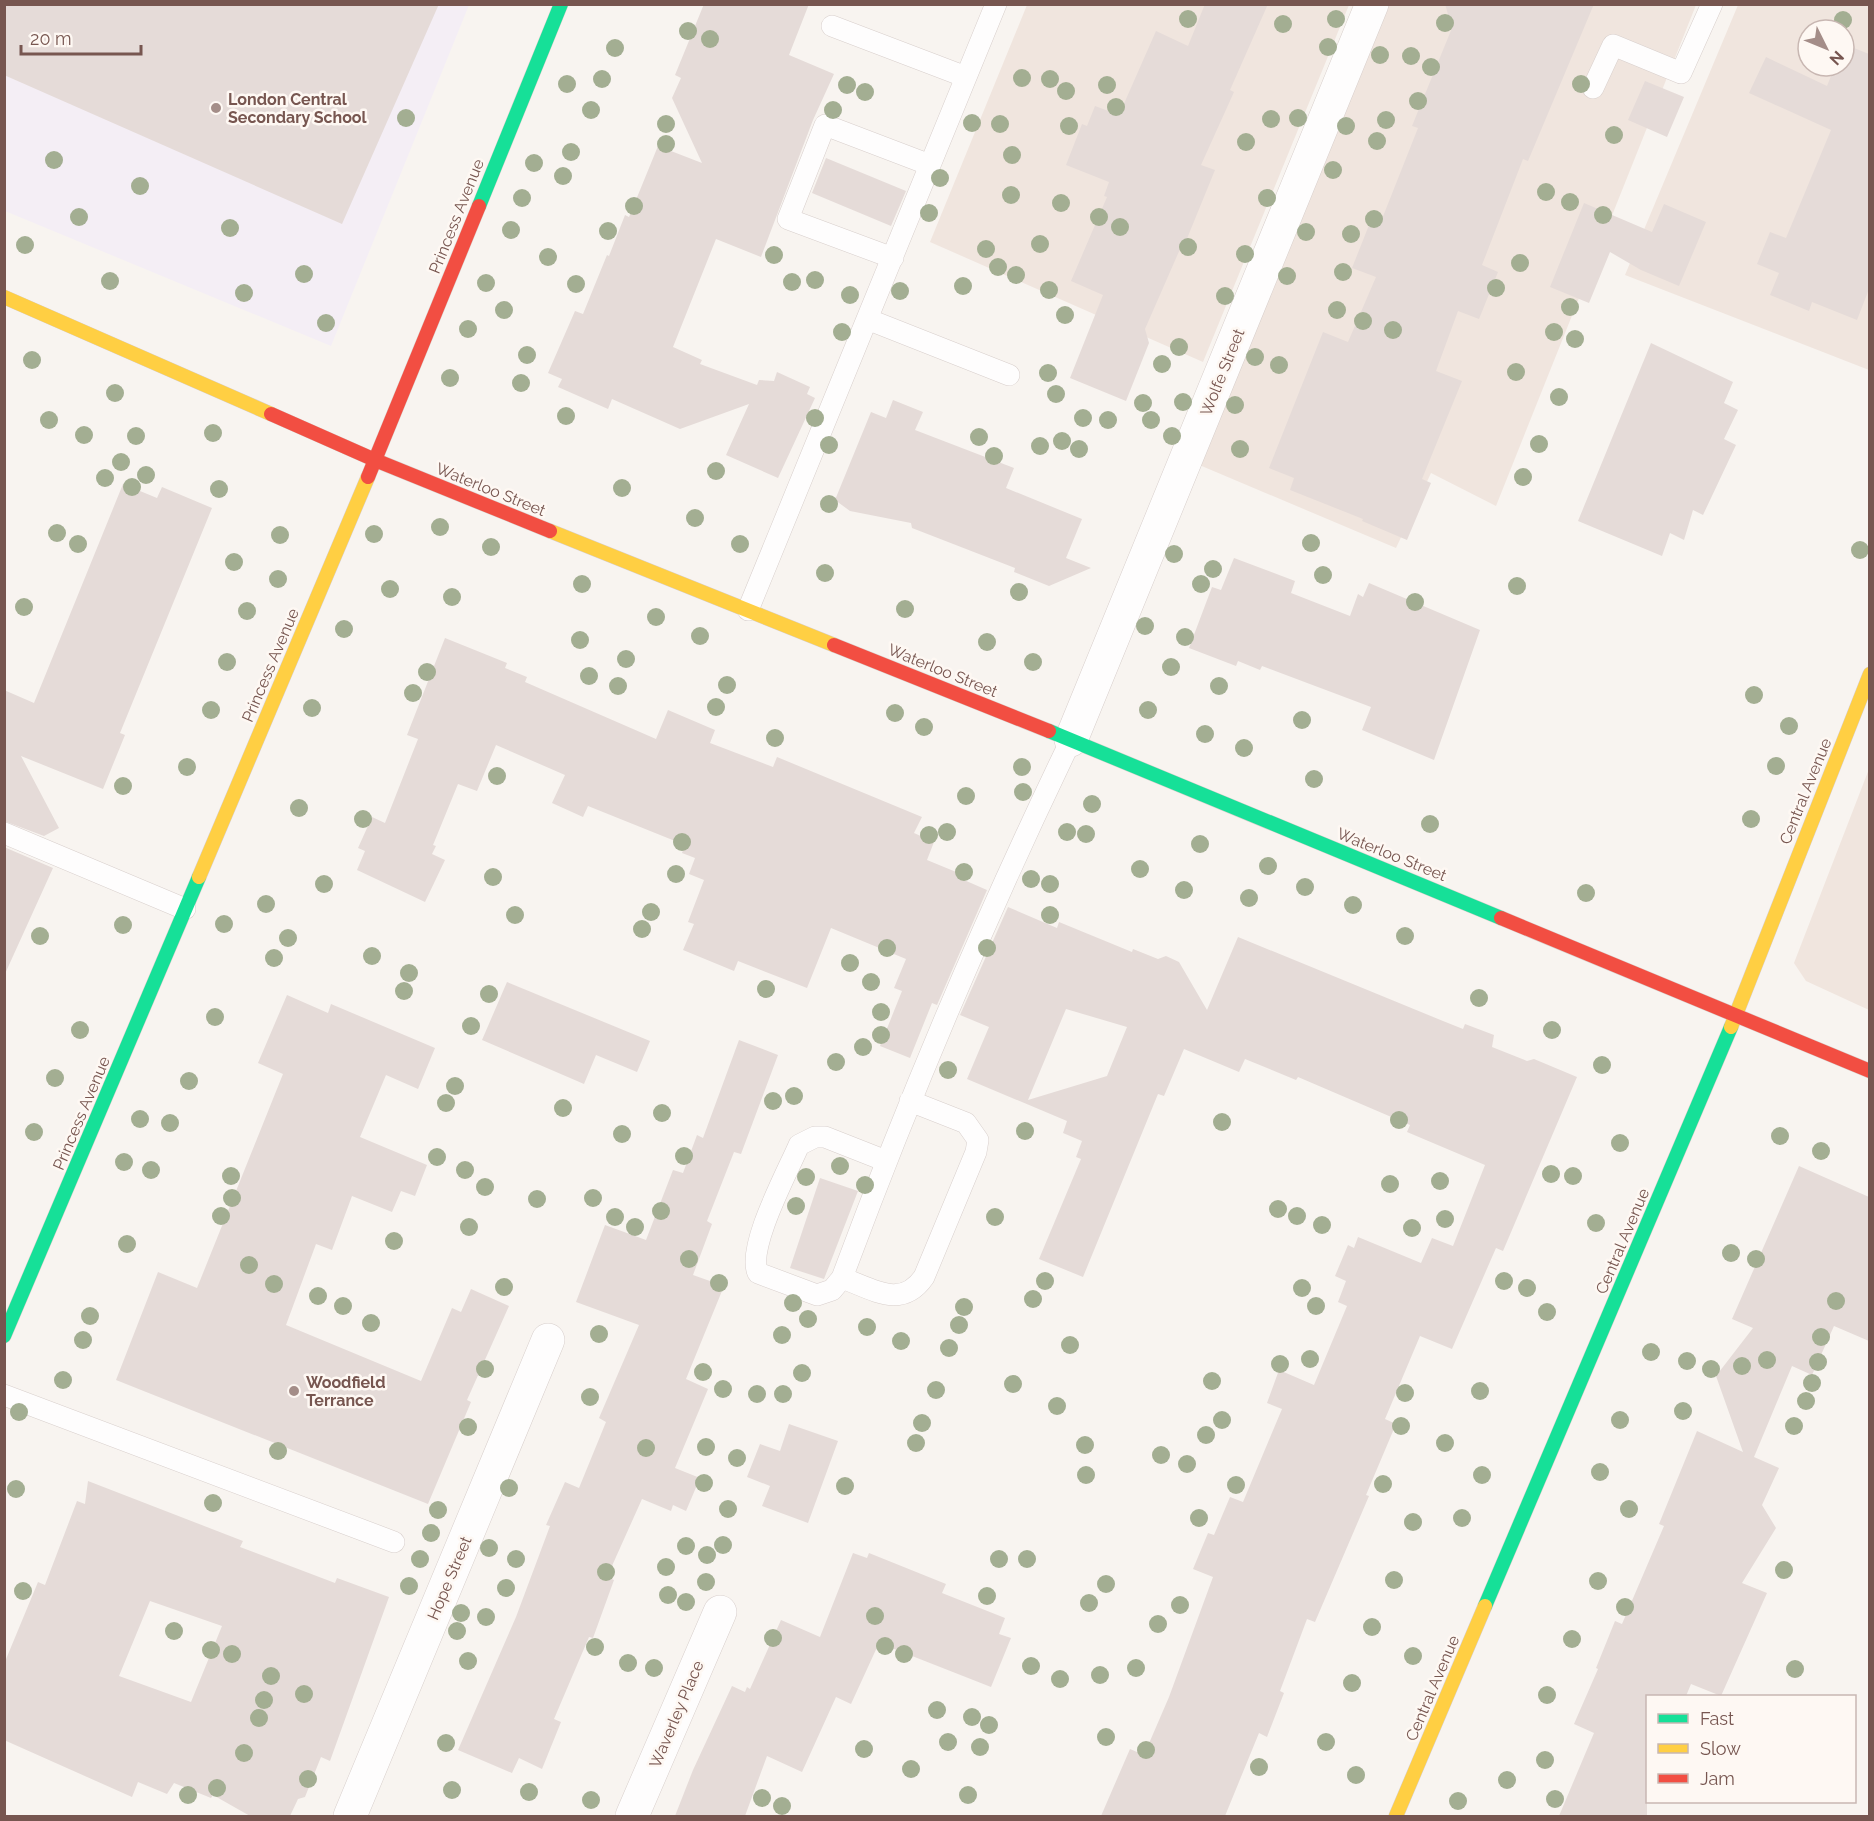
<svg xmlns="http://www.w3.org/2000/svg" width="1874" height="1821" font-family="Raleway,sans-serif">
<style>
.residential{fill:#f0e5de;fill-rule:evenodd}
.education{fill:#f4eef5}
.building{fill:#e5dbd8;fill-rule:evenodd}
.lines{fill:none;stroke-linecap:round;stroke-linejoin:round}
.lane-casing{stroke:#d8cfcc;stroke-width:22}
.street-casing{stroke:#d8cfcc;stroke-width:34}
.fast-casing{stroke:#d8cfcc;stroke-width:15}
.slow-casing{stroke:#d8cfcc;stroke-width:15}
.jam-casing{stroke:#d8cfcc;stroke-width:15}
.lane{stroke:#fefdfd;stroke-width:21}
.street{stroke:#fefdfd;stroke-width:33}
.fast{stroke:#16e098;stroke-width:14}
.slow{stroke:#ffcf43;stroke-width:14}
.jam{stroke:#f24e42;stroke-width:14}
.tree{fill:#a3ae92}
.poi-dot{fill:#a48d88;stroke:#fef8f3;stroke-width:2}
.labels{text-anchor:middle;stroke-width:5;stroke-linejoin:round;paint-order:stroke}
.poi-label{font-size:16px;font-weight:bold;fill:#775650;stroke:#fef8f3;text-anchor:start}
.street-label{font-size:16px;fill:#775650;stroke:#fef8f3}
</style>
<rect width="100%" height="100%" fill="#f8f4f0"/>
<!-- residential -->
<path class="residential" d="M1027 5H1349L1203 362 930 242Z
M1385 5H1696L1496 506 1431 473 1396 548 1197 464Z
M1738 5H1869V370L1625 275ZM1808 30H1844V66H1808Z
M1869 769 1870 1010H1869L1806 981 1794 963Z"/>
<!-- education -->
<path class="education" d="M4 5H469L331 346 5 211Z"/>
<!-- building -->
<path class="building" d="M4 4H439L342 224 4 75Z
M704 4H809L789 55 834 74 813 120 761 257 716 239 673 347 702 360 700 364 757 385 759 380 774 381 777 372 810 387 807 394 815 398 778 478 726 455 749 404 680 429 612 399 608 409 558 387 562 379 548 373 575 311 583 314 607 255 609 256 625 215 629 217 658 146 702 163 672 98 681 78 675 75Z
M1205 4H1268L1230 90 1234 92 1201 165 1215 170 1186 241 1184 240 1145 329 1149 343 1126 401 1070 378 1103 295 1071 281 1107 197 1104 196 1109 182 1066 165 1082 124 1087 126 1095 106 1119 115 1156 31 1188 46Z
M1445 4H1594L1528 161 1523 159 1482 265 1498 272 1479 319 1458 311 1436 371 1462 381 1422 479 1431 483 1407 540 1362 521 1363 519 1290 490 1294 478 1269 468 1323 332 1348 342 1376 277 1352 268 1371 220 1380 224 1418 128 1412 126 1452 28Z
M1844 44 1869 54V289L1857 320 1812 302 1809 311 1770 295 1779 273 1757 264 1770 232 1786 238 1831 130 1749 93 1766 57 1827 86 1835 66H1844Z
M1645 81 1684 97 1667 137 1628 120Z
M826 158 906 191 891 226 812 193Z
M1584 203 1652 232 1664 204 1706 222 1679 286 1641 270 1610 252 1589 303 1550 287Z
M1651 343 1733 382 1724 403 1738 410 1724 439 1736 445 1703 515 1693 510 1684 540 1670 533 1662 556 1578 521Z
M893 400 923 412 915 430 1014 468 1006 488 1082 519 1066 558 1091 568 1049 586 1014 572 1015 568 912 528 911 523 850 511 835 500 871 412 886 418Z
M123 484 157 498 162 487 212 508 120 733 125 735 103 789 21 756 59 828 44 836 4 821V690L34 703Z
M1234 558 1295 581 1291 593 1350 616 1358 594 1363 597 1369 583 1480 630 1434 760 1362 730 1371 707 1262 666 1260 670 1238 661 1236 666 1189 648 1212 587 1221 590Z
M445 638 507 663 505 668 527 677 525 682 656 739 668 710 715 730 710 743 773 767 777 757 922 817 914 833 934 842 927 860 961 874 964 880 987 890 937 1005 932 1003 910 1058 880 1046 902 991 894 988 906 959 831 928 807 988 738 961 734 971 683 950 694 924 688 922 704 880 689 874 695 858 682 853 685 845 588 806 583 817 552 803 565 775 496 745 477 791 458 784 433 845 436 846 432 854 445 860 425 902 357 870 365 851 358 848 372 817 385 823 418 739 407 735Z
M4 847 53 868 4 976Z
M1008 907 1057 928 1059 922 1132 952 1133 949 1158 959 1166 956 1179 962 1207 1010 1238 937 1443 1021 1463 1029 1465 1024 1494 1035 1492 1047 1527 1061 1534 1059 1577 1077 1503 1251 1496 1248 1452 1349 1420 1336 1385 1419 1396 1424 1366 1495 1369 1496 1315 1622 1307 1619 1280 1691 1284 1693 1267 1737 1259 1733 1225 1816H1101L1130 1749 1144 1755 1169 1697 1213 1577 1193 1569 1208 1533 1214 1535 1230 1497 1243 1502 1282 1409 1267 1403 1279 1370 1314 1385 1347 1306 1338 1302 1346 1281 1335 1276 1348 1245 1354 1248 1358 1237 1421 1263 1432 1238 1453 1246 1485 1165 1407 1132 1410 1125 1298 1077 1296 1080 1245 1059 1239 1072 1184 1049 1164 1096 1158 1094 1083 1277 1039 1259 1081 1159 1076 1157 1082 1141 1063 1133 1067 1121 967 1079 989 1027 960 1015ZM1066 1009 1127 1027 1107 1076 1028 1100Z
M507 982 650 1041 637 1072 596 1055 584 1084 482 1040Z
M287 995 328 1013 331 1004 435 1048 418 1089 386 1075 360 1137 427 1165 415 1196 401 1191 392 1212 352 1196 332 1250 316 1244 286 1325 421 1381 452 1308 461 1312 471 1289 509 1306 467 1400 471 1402 428 1504 116 1380 158 1272 197 1288 283 1074 258 1063Z
M739 1040 778 1055 741 1154 734 1152 707 1221 712 1224 693 1275 724 1286 686 1379 708 1389 675 1468 700 1478 686 1511 673 1505 671 1511 642 1499 607 1577 614 1580 593 1638 589 1637 554 1719 561 1722 542 1769 519 1758 512 1773 458 1750 516 1617 550 1526 546 1525 565 1482 579 1488 606 1422 599 1418 639 1325 576 1302 605 1225 646 1240 673 1170 683 1173 697 1135 703 1138Z
M1799 1166 1869 1197V1341L1834 1326 1812 1375 1792 1366 1754 1457 1779 1468 1762 1505 1776 1528 1742 1583 1767 1593 1721 1696 1691 1684 1686 1696H1647V1816H1559L1594 1733 1574 1724 1598 1669 1596 1668 1615 1621 1622 1624 1664 1526 1659 1524 1697 1431 1743 1452 1716 1376 1753 1328 1732 1319Z
M820 1178 858 1191 824 1279 790 1268Z
M789 1424 838 1441 808 1523 762 1506 770 1486 747 1477 760 1444 780 1451Z
M88 1481 243 1541 240 1547 335 1583 337 1578 389 1597 330 1761 321 1757 305 1797 298 1799 290 1816H250L213 1795 211 1798 174 1783 167 1794 138 1782 132 1797 4 1740V1664L38 1582 45 1585 77 1501 85 1504ZM150 1601 222 1626 191 1702 119 1676Z
M853 1553 867 1558 869 1553 946 1584 942 1593 1005 1618 999 1634 1011 1638 991 1687 879 1643 851 1704 836 1697 802 1772 767 1756 745 1816H675L693 1770 732 1686 745 1692 747 1687 750 1689 781 1620 820 1637Z"/>
<g class="lines">
<!-- lane casing -->
<g class="lane-casing">
<path id="lane" d="M832 26 966 77
M1593 88 1613 45 1681 73 1712 4
M893 258 788 219 825 125 930 165
M867 319 996 4
M748 610 867 319 1009 375
M4 833 185 909
M886 1161 825 1137H815L799 1145C788 1171 746 1248 758 1273L817 1295 832 1290 842 1278C910 1095 986 916 1071 740
M842 1278C873 1289 901 1310 924 1277L976 1152 978 1140 966 1123 910 1101
M4 1395 394 1542"/>
</g>
<!-- street casing -->
<g class="street-casing">
<path id="street" d="M1071 740 1372 4
M350 1816 548 1340
M632 1816 720 1612"/>
</g>
<!-- fast casing -->
<g class="fast-casing">
<path id="fast" d="M479 206 561 4
M1049 731 1501 918
M4 1336 199 877
M1485 1606 1731 1027"/>
</g>
<!-- slow casing -->
<g class="slow-casing">
<path id="slow" d="M4 297 271 414
M550 531 834 645
M199 877 368 477
M1731 1027 1870 674
M1396 1816 1485 1606"/>
</g>
<!-- jam casing -->
<g class="jam-casing">
<path id="jam" d="M271 414 375 460 550 531
M368 477 479 206
M834 645 1049 731
M1501 918 1870 1071"/>
</g>
<!-- lane -->
<use href="#lane" class="lane"/>
<!-- street -->
<use href="#street" class="street"/>
<!-- fast -->
<use href="#fast" class="fast"/>
<!-- slow -->
<use href="#slow" class="slow"/>
<!-- jam -->
<use href="#jam" class="jam"/>
</g>
<!-- trees -->
<g class="tree">
<circle cx="1188" cy="19" r="9"/>
<circle cx="1336" cy="19" r="9"/>
<circle cx="1843" cy="20" r="9"/>
<circle cx="1445" cy="23" r="9"/>
<circle cx="1283" cy="24" r="9"/>
<circle cx="688" cy="31" r="9"/>
<circle cx="710" cy="39" r="9"/>
<circle cx="1328" cy="47" r="9"/>
<circle cx="615" cy="48" r="9"/>
<circle cx="1380" cy="55" r="9"/>
<circle cx="1411" cy="56" r="9"/>
<circle cx="1431" cy="67" r="9"/>
<circle cx="1022" cy="78" r="9"/>
<circle cx="602" cy="79" r="9"/>
<circle cx="1050" cy="79" r="9"/>
<circle cx="567" cy="84" r="9"/>
<circle cx="1581" cy="84" r="9"/>
<circle cx="847" cy="85" r="9"/>
<circle cx="1107" cy="85" r="9"/>
<circle cx="1066" cy="91" r="9"/>
<circle cx="865" cy="92" r="9"/>
<circle cx="1418" cy="101" r="9"/>
<circle cx="1116" cy="107" r="9"/>
<circle cx="591" cy="110" r="9"/>
<circle cx="833" cy="110" r="9"/>
<circle cx="406" cy="118" r="9"/>
<circle cx="1298" cy="118" r="9"/>
<circle cx="1271" cy="119" r="9"/>
<circle cx="1386" cy="120" r="9"/>
<circle cx="972" cy="123" r="9"/>
<circle cx="666" cy="124" r="9"/>
<circle cx="1000" cy="124" r="9"/>
<circle cx="1069" cy="126" r="9"/>
<circle cx="1346" cy="126" r="9"/>
<circle cx="1614" cy="135" r="9"/>
<circle cx="1377" cy="141" r="9"/>
<circle cx="1246" cy="142" r="9"/>
<circle cx="666" cy="144" r="9"/>
<circle cx="571" cy="152" r="9"/>
<circle cx="1012" cy="155" r="9"/>
<circle cx="54" cy="160" r="9"/>
<circle cx="534" cy="163" r="9"/>
<circle cx="1333" cy="170" r="9"/>
<circle cx="563" cy="176" r="9"/>
<circle cx="940" cy="178" r="9"/>
<circle cx="140" cy="186" r="9"/>
<circle cx="1546" cy="192" r="9"/>
<circle cx="1011" cy="195" r="9"/>
<circle cx="522" cy="198" r="9"/>
<circle cx="1267" cy="198" r="9"/>
<circle cx="1570" cy="202" r="9"/>
<circle cx="1061" cy="203" r="9"/>
<circle cx="634" cy="206" r="9"/>
<circle cx="929" cy="213" r="9"/>
<circle cx="1603" cy="215" r="9"/>
<circle cx="79" cy="217" r="9"/>
<circle cx="1099" cy="217" r="9"/>
<circle cx="1374" cy="219" r="9"/>
<circle cx="1120" cy="227" r="9"/>
<circle cx="230" cy="228" r="9"/>
<circle cx="511" cy="230" r="9"/>
<circle cx="608" cy="231" r="9"/>
<circle cx="1306" cy="232" r="9"/>
<circle cx="1351" cy="234" r="9"/>
<circle cx="1040" cy="244" r="9"/>
<circle cx="25" cy="245" r="9"/>
<circle cx="1188" cy="247" r="9"/>
<circle cx="986" cy="249" r="9"/>
<circle cx="1245" cy="254" r="9"/>
<circle cx="774" cy="255" r="9"/>
<circle cx="548" cy="257" r="9"/>
<circle cx="1520" cy="263" r="9"/>
<circle cx="998" cy="267" r="9"/>
<circle cx="1343" cy="272" r="9"/>
<circle cx="304" cy="274" r="9"/>
<circle cx="1016" cy="275" r="9"/>
<circle cx="1287" cy="276" r="9"/>
<circle cx="815" cy="280" r="9"/>
<circle cx="110" cy="281" r="9"/>
<circle cx="792" cy="282" r="9"/>
<circle cx="486" cy="283" r="9"/>
<circle cx="576" cy="284" r="9"/>
<circle cx="963" cy="286" r="9"/>
<circle cx="1496" cy="288" r="9"/>
<circle cx="1049" cy="290" r="9"/>
<circle cx="900" cy="291" r="9"/>
<circle cx="244" cy="293" r="9"/>
<circle cx="850" cy="295" r="9"/>
<circle cx="1225" cy="296" r="9"/>
<circle cx="1570" cy="307" r="9"/>
<circle cx="504" cy="310" r="9"/>
<circle cx="1337" cy="310" r="9"/>
<circle cx="1065" cy="315" r="9"/>
<circle cx="1363" cy="321" r="9"/>
<circle cx="326" cy="323" r="9"/>
<circle cx="468" cy="329" r="9"/>
<circle cx="1393" cy="330" r="9"/>
<circle cx="842" cy="332" r="9"/>
<circle cx="1554" cy="332" r="9"/>
<circle cx="1575" cy="339" r="9"/>
<circle cx="1179" cy="347" r="9"/>
<circle cx="527" cy="355" r="9"/>
<circle cx="1255" cy="357" r="9"/>
<circle cx="32" cy="360" r="9"/>
<circle cx="1162" cy="364" r="9"/>
<circle cx="1279" cy="365" r="9"/>
<circle cx="1516" cy="372" r="9"/>
<circle cx="1048" cy="373" r="9"/>
<circle cx="450" cy="378" r="9"/>
<circle cx="521" cy="383" r="9"/>
<circle cx="115" cy="393" r="9"/>
<circle cx="1056" cy="394" r="9"/>
<circle cx="1559" cy="397" r="9"/>
<circle cx="1183" cy="402" r="9"/>
<circle cx="1143" cy="403" r="9"/>
<circle cx="1235" cy="405" r="9"/>
<circle cx="566" cy="416" r="9"/>
<circle cx="815" cy="418" r="9"/>
<circle cx="1083" cy="418" r="9"/>
<circle cx="49" cy="420" r="9"/>
<circle cx="1108" cy="420" r="9"/>
<circle cx="1151" cy="420" r="9"/>
<circle cx="213" cy="433" r="9"/>
<circle cx="84" cy="435" r="9"/>
<circle cx="136" cy="436" r="9"/>
<circle cx="1172" cy="436" r="9"/>
<circle cx="979" cy="437" r="9"/>
<circle cx="1062" cy="441" r="9"/>
<circle cx="1539" cy="444" r="9"/>
<circle cx="829" cy="445" r="9"/>
<circle cx="1040" cy="446" r="9"/>
<circle cx="1079" cy="449" r="9"/>
<circle cx="1240" cy="449" r="9"/>
<circle cx="994" cy="456" r="9"/>
<circle cx="121" cy="462" r="9"/>
<circle cx="716" cy="471" r="9"/>
<circle cx="146" cy="475" r="9"/>
<circle cx="1523" cy="477" r="9"/>
<circle cx="105" cy="478" r="9"/>
<circle cx="132" cy="487" r="9"/>
<circle cx="622" cy="488" r="9"/>
<circle cx="219" cy="489" r="9"/>
<circle cx="829" cy="504" r="9"/>
<circle cx="695" cy="518" r="9"/>
<circle cx="440" cy="527" r="9"/>
<circle cx="57" cy="533" r="9"/>
<circle cx="374" cy="534" r="9"/>
<circle cx="280" cy="535" r="9"/>
<circle cx="1311" cy="543" r="9"/>
<circle cx="78" cy="544" r="9"/>
<circle cx="740" cy="544" r="9"/>
<circle cx="491" cy="547" r="9"/>
<circle cx="1860" cy="550" r="9"/>
<circle cx="1174" cy="554" r="9"/>
<circle cx="234" cy="562" r="9"/>
<circle cx="1213" cy="569" r="9"/>
<circle cx="825" cy="573" r="9"/>
<circle cx="1323" cy="575" r="9"/>
<circle cx="278" cy="579" r="9"/>
<circle cx="582" cy="584" r="9"/>
<circle cx="1201" cy="584" r="9"/>
<circle cx="1517" cy="586" r="9"/>
<circle cx="390" cy="589" r="9"/>
<circle cx="1019" cy="592" r="9"/>
<circle cx="452" cy="597" r="9"/>
<circle cx="1415" cy="602" r="9"/>
<circle cx="24" cy="607" r="9"/>
<circle cx="905" cy="609" r="9"/>
<circle cx="247" cy="611" r="9"/>
<circle cx="656" cy="617" r="9"/>
<circle cx="1145" cy="626" r="9"/>
<circle cx="344" cy="629" r="9"/>
<circle cx="700" cy="636" r="9"/>
<circle cx="1185" cy="637" r="9"/>
<circle cx="580" cy="640" r="9"/>
<circle cx="987" cy="642" r="9"/>
<circle cx="626" cy="659" r="9"/>
<circle cx="227" cy="662" r="9"/>
<circle cx="1033" cy="662" r="9"/>
<circle cx="1171" cy="667" r="9"/>
<circle cx="427" cy="672" r="9"/>
<circle cx="589" cy="676" r="9"/>
<circle cx="727" cy="685" r="9"/>
<circle cx="618" cy="686" r="9"/>
<circle cx="1219" cy="686" r="9"/>
<circle cx="413" cy="693" r="9"/>
<circle cx="1754" cy="695" r="9"/>
<circle cx="716" cy="707" r="9"/>
<circle cx="312" cy="708" r="9"/>
<circle cx="211" cy="710" r="9"/>
<circle cx="1148" cy="710" r="9"/>
<circle cx="895" cy="713" r="9"/>
<circle cx="1302" cy="720" r="9"/>
<circle cx="1789" cy="726" r="9"/>
<circle cx="924" cy="727" r="9"/>
<circle cx="1205" cy="734" r="9"/>
<circle cx="775" cy="738" r="9"/>
<circle cx="1244" cy="748" r="9"/>
<circle cx="1776" cy="766" r="9"/>
<circle cx="187" cy="767" r="9"/>
<circle cx="1022" cy="767" r="9"/>
<circle cx="497" cy="776" r="9"/>
<circle cx="1314" cy="779" r="9"/>
<circle cx="123" cy="786" r="9"/>
<circle cx="1023" cy="792" r="9"/>
<circle cx="966" cy="796" r="9"/>
<circle cx="1092" cy="804" r="9"/>
<circle cx="299" cy="808" r="9"/>
<circle cx="363" cy="819" r="9"/>
<circle cx="1751" cy="819" r="9"/>
<circle cx="1430" cy="824" r="9"/>
<circle cx="947" cy="832" r="9"/>
<circle cx="1067" cy="832" r="9"/>
<circle cx="1086" cy="834" r="9"/>
<circle cx="929" cy="835" r="9"/>
<circle cx="682" cy="842" r="9"/>
<circle cx="1200" cy="844" r="9"/>
<circle cx="1268" cy="866" r="9"/>
<circle cx="1140" cy="869" r="9"/>
<circle cx="964" cy="872" r="9"/>
<circle cx="676" cy="874" r="9"/>
<circle cx="493" cy="877" r="9"/>
<circle cx="1031" cy="879" r="9"/>
<circle cx="324" cy="884" r="9"/>
<circle cx="1050" cy="884" r="9"/>
<circle cx="1305" cy="887" r="9"/>
<circle cx="1184" cy="890" r="9"/>
<circle cx="1586" cy="893" r="9"/>
<circle cx="1249" cy="898" r="9"/>
<circle cx="266" cy="904" r="9"/>
<circle cx="1353" cy="905" r="9"/>
<circle cx="651" cy="912" r="9"/>
<circle cx="515" cy="915" r="9"/>
<circle cx="1050" cy="915" r="9"/>
<circle cx="224" cy="924" r="9"/>
<circle cx="123" cy="925" r="9"/>
<circle cx="642" cy="929" r="9"/>
<circle cx="40" cy="936" r="9"/>
<circle cx="1405" cy="936" r="9"/>
<circle cx="288" cy="938" r="9"/>
<circle cx="887" cy="948" r="9"/>
<circle cx="987" cy="948" r="9"/>
<circle cx="372" cy="956" r="9"/>
<circle cx="274" cy="958" r="9"/>
<circle cx="850" cy="963" r="9"/>
<circle cx="409" cy="973" r="9"/>
<circle cx="871" cy="982" r="9"/>
<circle cx="766" cy="989" r="9"/>
<circle cx="404" cy="991" r="9"/>
<circle cx="489" cy="994" r="9"/>
<circle cx="1479" cy="998" r="9"/>
<circle cx="881" cy="1012" r="9"/>
<circle cx="215" cy="1017" r="9"/>
<circle cx="471" cy="1026" r="9"/>
<circle cx="80" cy="1030" r="9"/>
<circle cx="1552" cy="1030" r="9"/>
<circle cx="881" cy="1035" r="9"/>
<circle cx="863" cy="1047" r="9"/>
<circle cx="836" cy="1062" r="9"/>
<circle cx="1602" cy="1065" r="9"/>
<circle cx="948" cy="1070" r="9"/>
<circle cx="55" cy="1078" r="9"/>
<circle cx="189" cy="1081" r="9"/>
<circle cx="455" cy="1086" r="9"/>
<circle cx="794" cy="1096" r="9"/>
<circle cx="773" cy="1101" r="9"/>
<circle cx="446" cy="1103" r="9"/>
<circle cx="563" cy="1108" r="9"/>
<circle cx="662" cy="1113" r="9"/>
<circle cx="140" cy="1119" r="9"/>
<circle cx="1399" cy="1120" r="9"/>
<circle cx="1222" cy="1122" r="9"/>
<circle cx="170" cy="1123" r="9"/>
<circle cx="1025" cy="1131" r="9"/>
<circle cx="34" cy="1132" r="9"/>
<circle cx="622" cy="1134" r="9"/>
<circle cx="1780" cy="1136" r="9"/>
<circle cx="1620" cy="1143" r="9"/>
<circle cx="1821" cy="1151" r="9"/>
<circle cx="684" cy="1156" r="9"/>
<circle cx="437" cy="1157" r="9"/>
<circle cx="124" cy="1162" r="9"/>
<circle cx="840" cy="1166" r="9"/>
<circle cx="151" cy="1170" r="9"/>
<circle cx="465" cy="1170" r="9"/>
<circle cx="1551" cy="1174" r="9"/>
<circle cx="231" cy="1176" r="9"/>
<circle cx="1573" cy="1176" r="9"/>
<circle cx="806" cy="1177" r="9"/>
<circle cx="1440" cy="1181" r="9"/>
<circle cx="1390" cy="1184" r="9"/>
<circle cx="865" cy="1185" r="9"/>
<circle cx="485" cy="1187" r="9"/>
<circle cx="232" cy="1198" r="9"/>
<circle cx="593" cy="1198" r="9"/>
<circle cx="537" cy="1199" r="9"/>
<circle cx="796" cy="1206" r="9"/>
<circle cx="1278" cy="1209" r="9"/>
<circle cx="661" cy="1211" r="9"/>
<circle cx="221" cy="1216" r="9"/>
<circle cx="1297" cy="1216" r="9"/>
<circle cx="615" cy="1217" r="9"/>
<circle cx="995" cy="1217" r="9"/>
<circle cx="1445" cy="1219" r="9"/>
<circle cx="1596" cy="1223" r="9"/>
<circle cx="1322" cy="1225" r="9"/>
<circle cx="469" cy="1227" r="9"/>
<circle cx="635" cy="1227" r="9"/>
<circle cx="1412" cy="1228" r="9"/>
<circle cx="394" cy="1241" r="9"/>
<circle cx="127" cy="1244" r="9"/>
<circle cx="1731" cy="1253" r="9"/>
<circle cx="689" cy="1259" r="9"/>
<circle cx="1756" cy="1259" r="9"/>
<circle cx="249" cy="1265" r="9"/>
<circle cx="1045" cy="1281" r="9"/>
<circle cx="1504" cy="1281" r="9"/>
<circle cx="719" cy="1283" r="9"/>
<circle cx="274" cy="1284" r="9"/>
<circle cx="504" cy="1287" r="9"/>
<circle cx="1302" cy="1288" r="9"/>
<circle cx="1527" cy="1288" r="9"/>
<circle cx="318" cy="1296" r="9"/>
<circle cx="1033" cy="1299" r="9"/>
<circle cx="1836" cy="1301" r="9"/>
<circle cx="793" cy="1303" r="9"/>
<circle cx="343" cy="1306" r="9"/>
<circle cx="1316" cy="1306" r="9"/>
<circle cx="964" cy="1307" r="9"/>
<circle cx="1547" cy="1312" r="9"/>
<circle cx="90" cy="1316" r="9"/>
<circle cx="808" cy="1319" r="9"/>
<circle cx="371" cy="1323" r="9"/>
<circle cx="959" cy="1325" r="9"/>
<circle cx="867" cy="1327" r="9"/>
<circle cx="599" cy="1334" r="9"/>
<circle cx="782" cy="1335" r="9"/>
<circle cx="1821" cy="1337" r="9"/>
<circle cx="83" cy="1340" r="9"/>
<circle cx="901" cy="1341" r="9"/>
<circle cx="1070" cy="1345" r="9"/>
<circle cx="949" cy="1348" r="9"/>
<circle cx="1651" cy="1352" r="9"/>
<circle cx="1310" cy="1359" r="9"/>
<circle cx="1767" cy="1360" r="9"/>
<circle cx="1687" cy="1361" r="9"/>
<circle cx="1818" cy="1362" r="9"/>
<circle cx="1280" cy="1364" r="9"/>
<circle cx="1742" cy="1366" r="9"/>
<circle cx="485" cy="1369" r="9"/>
<circle cx="1711" cy="1369" r="9"/>
<circle cx="703" cy="1372" r="9"/>
<circle cx="802" cy="1373" r="9"/>
<circle cx="63" cy="1380" r="9"/>
<circle cx="1212" cy="1381" r="9"/>
<circle cx="1812" cy="1383" r="9"/>
<circle cx="1013" cy="1384" r="9"/>
<circle cx="723" cy="1389" r="9"/>
<circle cx="936" cy="1390" r="9"/>
<circle cx="1480" cy="1391" r="9"/>
<circle cx="1405" cy="1393" r="9"/>
<circle cx="757" cy="1394" r="9"/>
<circle cx="783" cy="1394" r="9"/>
<circle cx="590" cy="1397" r="9"/>
<circle cx="1806" cy="1401" r="9"/>
<circle cx="1057" cy="1406" r="9"/>
<circle cx="1683" cy="1411" r="9"/>
<circle cx="19" cy="1412" r="9"/>
<circle cx="1222" cy="1420" r="9"/>
<circle cx="1620" cy="1420" r="9"/>
<circle cx="922" cy="1423" r="9"/>
<circle cx="1401" cy="1426" r="9"/>
<circle cx="1794" cy="1426" r="9"/>
<circle cx="468" cy="1427" r="9"/>
<circle cx="1206" cy="1435" r="9"/>
<circle cx="916" cy="1443" r="9"/>
<circle cx="1445" cy="1443" r="9"/>
<circle cx="1085" cy="1445" r="9"/>
<circle cx="706" cy="1447" r="9"/>
<circle cx="646" cy="1448" r="9"/>
<circle cx="278" cy="1451" r="9"/>
<circle cx="1161" cy="1455" r="9"/>
<circle cx="737" cy="1458" r="9"/>
<circle cx="1187" cy="1464" r="9"/>
<circle cx="1600" cy="1472" r="9"/>
<circle cx="1086" cy="1475" r="9"/>
<circle cx="1482" cy="1475" r="9"/>
<circle cx="704" cy="1483" r="9"/>
<circle cx="1383" cy="1484" r="9"/>
<circle cx="1236" cy="1485" r="9"/>
<circle cx="845" cy="1486" r="9"/>
<circle cx="509" cy="1488" r="9"/>
<circle cx="16" cy="1489" r="9"/>
<circle cx="213" cy="1503" r="9"/>
<circle cx="728" cy="1509" r="9"/>
<circle cx="1629" cy="1509" r="9"/>
<circle cx="438" cy="1510" r="9"/>
<circle cx="1199" cy="1518" r="9"/>
<circle cx="1462" cy="1518" r="9"/>
<circle cx="1413" cy="1522" r="9"/>
<circle cx="431" cy="1533" r="9"/>
<circle cx="723" cy="1545" r="9"/>
<circle cx="686" cy="1546" r="9"/>
<circle cx="489" cy="1548" r="9"/>
<circle cx="707" cy="1555" r="9"/>
<circle cx="420" cy="1559" r="9"/>
<circle cx="516" cy="1559" r="9"/>
<circle cx="999" cy="1559" r="9"/>
<circle cx="1027" cy="1559" r="9"/>
<circle cx="666" cy="1567" r="9"/>
<circle cx="1784" cy="1570" r="9"/>
<circle cx="606" cy="1572" r="9"/>
<circle cx="1394" cy="1580" r="9"/>
<circle cx="1598" cy="1581" r="9"/>
<circle cx="706" cy="1582" r="9"/>
<circle cx="1106" cy="1584" r="9"/>
<circle cx="409" cy="1586" r="9"/>
<circle cx="506" cy="1588" r="9"/>
<circle cx="23" cy="1591" r="9"/>
<circle cx="668" cy="1595" r="9"/>
<circle cx="987" cy="1596" r="9"/>
<circle cx="686" cy="1602" r="9"/>
<circle cx="1089" cy="1603" r="9"/>
<circle cx="1180" cy="1605" r="9"/>
<circle cx="1625" cy="1607" r="9"/>
<circle cx="461" cy="1613" r="9"/>
<circle cx="875" cy="1616" r="9"/>
<circle cx="486" cy="1617" r="9"/>
<circle cx="1158" cy="1624" r="9"/>
<circle cx="1372" cy="1627" r="9"/>
<circle cx="174" cy="1631" r="9"/>
<circle cx="457" cy="1631" r="9"/>
<circle cx="773" cy="1638" r="9"/>
<circle cx="1572" cy="1639" r="9"/>
<circle cx="885" cy="1646" r="9"/>
<circle cx="595" cy="1647" r="9"/>
<circle cx="211" cy="1650" r="9"/>
<circle cx="232" cy="1654" r="9"/>
<circle cx="904" cy="1654" r="9"/>
<circle cx="1413" cy="1656" r="9"/>
<circle cx="468" cy="1661" r="9"/>
<circle cx="628" cy="1663" r="9"/>
<circle cx="1031" cy="1666" r="9"/>
<circle cx="654" cy="1668" r="9"/>
<circle cx="1136" cy="1668" r="9"/>
<circle cx="1795" cy="1669" r="9"/>
<circle cx="1100" cy="1675" r="9"/>
<circle cx="271" cy="1676" r="9"/>
<circle cx="1060" cy="1679" r="9"/>
<circle cx="1352" cy="1683" r="9"/>
<circle cx="304" cy="1694" r="9"/>
<circle cx="1547" cy="1695" r="9"/>
<circle cx="264" cy="1700" r="9"/>
<circle cx="937" cy="1710" r="9"/>
<circle cx="972" cy="1717" r="9"/>
<circle cx="259" cy="1718" r="9"/>
<circle cx="989" cy="1725" r="9"/>
<circle cx="1106" cy="1737" r="9"/>
<circle cx="948" cy="1742" r="9"/>
<circle cx="1326" cy="1742" r="9"/>
<circle cx="446" cy="1743" r="9"/>
<circle cx="980" cy="1747" r="9"/>
<circle cx="864" cy="1749" r="9"/>
<circle cx="1146" cy="1750" r="9"/>
<circle cx="244" cy="1753" r="9"/>
<circle cx="1545" cy="1760" r="9"/>
<circle cx="1259" cy="1767" r="9"/>
<circle cx="911" cy="1769" r="9"/>
<circle cx="1356" cy="1775" r="9"/>
<circle cx="308" cy="1779" r="9"/>
<circle cx="1507" cy="1780" r="9"/>
<circle cx="217" cy="1788" r="9"/>
<circle cx="452" cy="1790" r="9"/>
<circle cx="529" cy="1792" r="9"/>
<circle cx="188" cy="1795" r="9"/>
<circle cx="968" cy="1795" r="9"/>
<circle cx="762" cy="1798" r="9"/>
<circle cx="1555" cy="1799" r="9"/>
<circle cx="591" cy="1800" r="9"/>
<circle cx="1458" cy="1801" r="9"/>
<circle cx="782" cy="1806" r="9"/>
</g>
<!-- markers -->
<g class="poi-dot">
<circle cx="216" cy="108" r="6"/>
<circle cx="294" cy="1391" r="6"/>
</g>
<g class="labels">
<!-- poi labels -->
<g class="poi-label">
<text x="228" y="105">London Central<tspan x="228" dy="18">Secondary School</tspan></text>
<text x="306" y="1388">Woodfield<tspan x="306" dy="18">Terrance</tspan></text>
</g>
<!-- street labels -->
<g class="street-label">
<text transform="translate(456 216) rotate(-68)" y="6">Princess Avenue</text>
<text transform="translate(1222 372) rotate(-68)" y="6">Wolfe Street</text>
<text transform="translate(491 489) rotate(22)" y="6">Waterloo Street</text>
<text transform="translate(270 665) rotate(-67)" y="6">Princess Avenue</text>
<text transform="translate(943 670) rotate(22)" y="6">Waterloo Street</text>
<text transform="translate(1805 791) rotate(-68)" y="6">Central Avenue</text>
<text transform="translate(1392 854) rotate(22)" y="6">Waterloo Street</text>
<text transform="translate(81 1113) rotate(-67)" y="6">Princess Avenue</text>
<text transform="translate(1622 1241) rotate(-67)" y="6">Central Avenue</text>
<text transform="translate(449 1578) rotate(-67)" y="6">Hope Street</text>
<text transform="translate(1432 1688) rotate(-67)" y="6">Central Avenue</text>
<text transform="translate(676 1714) rotate(-67)" y="6">Waverley Place</text>
</g>
</g>
<!-- border -->
<rect width="1874" height="1821" fill="none" stroke="#775650" stroke-width="12"/>
<!-- legend -->
<rect x="1646" y="1695" width="210" height="108" fill="#fef8f3" stroke="#c8b7b2" stroke-width="1.5"/>
<rect x="1658" y="1714" width="30" height="9" fill="#16e098" stroke="#c8b7b2" stroke-width="1.5"/>
<text x="1700" y="1725" font-size="18" fill="#775650">Fast</text>
<rect x="1658" y="1744" width="30" height="9" fill="#ffcf43" stroke="#c8b7b2" stroke-width="1.5"/>
<text x="1700" y="1755" font-size="18" fill="#775650">Slow</text>
<rect x="1658" y="1774" width="30" height="9" fill="#f24e42" stroke="#c8b7b2" stroke-width="1.5"/>
<text x="1700" y="1785" font-size="18" fill="#775650">Jam</text>
<!-- north arrow -->
<g transform="translate(1826 48) rotate(133)"><circle r="28" fill="#fef8f3" stroke="#c8b7b2" stroke-width="1.5"/>
<path d="M0-4.5L10 22L0 15L-10 22Z" fill="#a48d88"/>
<text y="-9" font-size="16" font-weight="bold" text-anchor="middle" fill="#775650">N</text>
</g>
<!-- scale -->
<path d="M21 45v9h120v-9" fill="none" stroke="#775650" stroke-width="3"/>
<text x="30" y="45" font-size="18" fill="#775650" stroke="#fef8f3" stroke-width="4.5" paint-order="stroke">20 m</text>
</svg>
